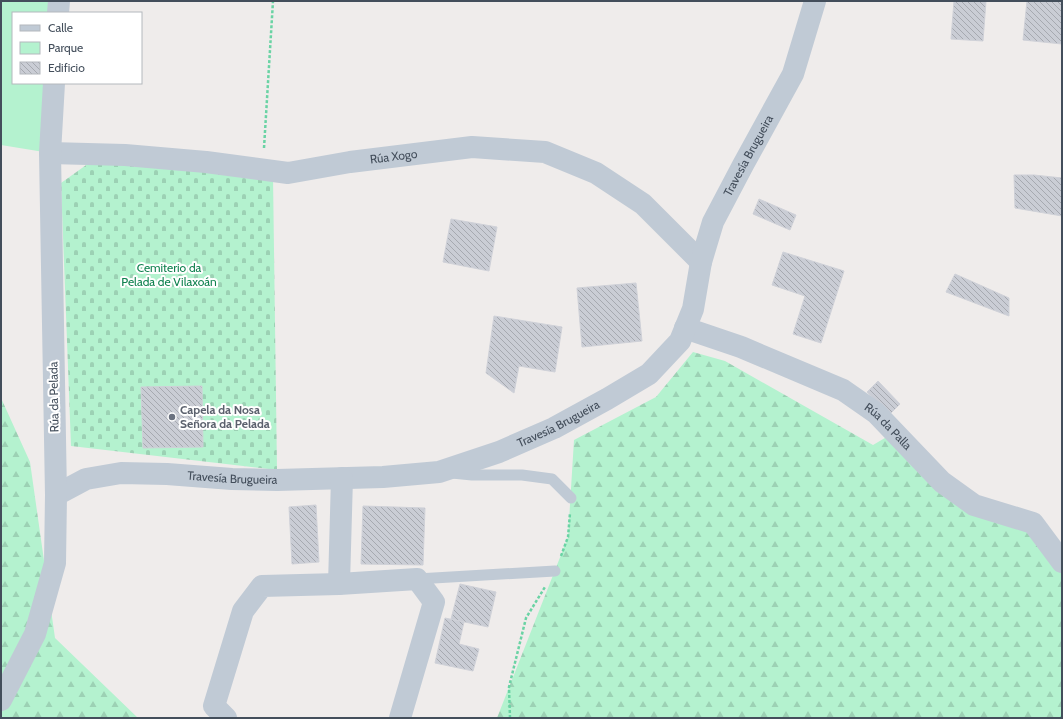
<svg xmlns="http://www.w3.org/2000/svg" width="1063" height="719" font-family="Cabin,sans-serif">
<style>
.forest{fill:url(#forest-firs)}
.cemetery{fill:url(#cemetery-stones)}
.park{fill:#b4f2cf}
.building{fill:url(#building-back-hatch);stroke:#cfd1d8}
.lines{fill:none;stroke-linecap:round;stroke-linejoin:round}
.path{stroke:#6ad3a4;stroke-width:2.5;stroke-dasharray:3 2;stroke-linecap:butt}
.service{stroke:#c0cad5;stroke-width:11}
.minor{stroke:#c0cad5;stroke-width:22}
.worship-dot{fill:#6b7280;stroke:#fff;stroke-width:1.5}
.labels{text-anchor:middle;stroke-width:4;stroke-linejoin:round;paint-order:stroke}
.street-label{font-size:12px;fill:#434e5b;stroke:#fff}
.park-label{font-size:12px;fill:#0e814e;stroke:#fff}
.worship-label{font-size:12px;font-weight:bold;fill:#5b616d;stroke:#fff;text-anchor:start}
</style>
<defs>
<pattern id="forest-firs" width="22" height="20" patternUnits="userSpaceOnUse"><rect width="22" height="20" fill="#b4f2cf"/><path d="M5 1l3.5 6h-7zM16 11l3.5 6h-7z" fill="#9cd1b4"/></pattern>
<pattern id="cemetery-stones" width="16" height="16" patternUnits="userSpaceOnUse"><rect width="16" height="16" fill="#b4f2cf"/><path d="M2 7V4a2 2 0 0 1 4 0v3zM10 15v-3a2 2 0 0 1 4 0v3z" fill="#9cd1b4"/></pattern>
<pattern id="building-back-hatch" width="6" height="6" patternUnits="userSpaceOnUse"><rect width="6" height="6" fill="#cacdd5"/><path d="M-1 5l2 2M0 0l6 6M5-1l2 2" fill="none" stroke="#a6a9b0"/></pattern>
</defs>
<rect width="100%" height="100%" fill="#efeceb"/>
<!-- forest -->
<path class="forest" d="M693 352 725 361 873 445 895 432 942 482 1033 523 1062 562V718H497L568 537 574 440 656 397Z
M1 398 30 462 55 638 138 718H1Z"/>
<!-- cemetery -->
<path class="cemetery" d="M89 163 273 176 277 470 71 446 61 183Z"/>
<!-- park -->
<path class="park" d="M1 1H65L64 13H13V83H57L50 153 1 145Z"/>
<!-- building -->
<path class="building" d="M954 1H986L983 41 951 39Z
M1027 1H1062V44L1023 40Z
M1014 175H1034L1062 178V216L1015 208Z
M759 199 796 215 790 230 753 214Z
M451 219 497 227 489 271 443 262Z
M783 252 844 271 821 343 793 334 805 296 772 285Z
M955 274 1009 298V316L946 292Z
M636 283 642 341 582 347 577 288Z
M494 316 562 327 555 372 519 366 514 393 486 373Z
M878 381 900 404 889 415 867 392Z
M202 386 203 447 143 448 141 387Z
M316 505 319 562 292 564 289 507Z
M363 506 425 508 423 565 361 564Z
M460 584 496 592 488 627 451 619Z
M445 618 464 622 459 644 479 649 473 671 435 663Z"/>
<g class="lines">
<!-- path -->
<path class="path" d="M264 148 273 1
M561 556 568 537 570 513
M510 718 509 687 526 618 545 587
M1061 718 1062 716"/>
<!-- service -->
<path class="service" d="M452 473 472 475H522L552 479 571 498
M417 579 555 571"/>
<!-- minor -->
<g class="minor">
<path d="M58 13 59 1"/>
<path id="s1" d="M50 153 125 155 206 162 288 173 350 162 472 147 545 152 596 173 643 204 701 262"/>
<path id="s2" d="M685 328 741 347 843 390 876 413 942 482 974 505 1033 523 1062 562"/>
<path id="s3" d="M56 495 86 479 121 473 167 474 232 479 277 480 383 477 439 472 499 452 554 428 607 399 649 374 680 341 693 309 701 262 713 222 743 165 793 74 815 1"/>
<path d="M339 584 342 478"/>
<path d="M1 700 35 634 55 563 56 495 50 153 54 83"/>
<path d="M226 718 214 706 243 611 262 586 339 584 417 579 434 602 400 718"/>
</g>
</g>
<!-- markers -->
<circle class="worship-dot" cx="172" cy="417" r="4"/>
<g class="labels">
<!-- street labels -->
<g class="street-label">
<text dy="4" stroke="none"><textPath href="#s3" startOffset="865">Travesía Brugueira</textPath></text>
<text dy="4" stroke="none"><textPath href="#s1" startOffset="346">Rúa Xogo</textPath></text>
<text transform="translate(54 397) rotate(-91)" y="4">Rúa da Pelada</text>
<text dy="4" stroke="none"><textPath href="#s3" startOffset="517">Travesía Brugueira</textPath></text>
<text dy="4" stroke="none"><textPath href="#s2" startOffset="228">Rúa da Palla</textPath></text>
<text dy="4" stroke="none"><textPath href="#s3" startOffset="181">Travesía Brugueira</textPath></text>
</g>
<!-- park labels -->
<g class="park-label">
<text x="169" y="272">Cemiterio da<tspan x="169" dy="14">Pelada de Vilaxoán</tspan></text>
</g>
<!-- worship labels -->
<g class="worship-label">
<text x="180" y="414">Capela da Nosa<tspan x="180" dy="14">Señora da Pelada</tspan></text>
</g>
</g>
<!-- border -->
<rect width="1063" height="719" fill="none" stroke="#434e5b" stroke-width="4"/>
<!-- legend -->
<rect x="12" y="12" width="130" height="72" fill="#ffffff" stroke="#b4b8bd"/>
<rect x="20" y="25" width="20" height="6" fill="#c0cad5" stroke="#b4b8bd"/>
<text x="48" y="32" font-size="12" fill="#434e5b">Calle</text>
<rect x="20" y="42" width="20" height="12" fill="#b4f2cf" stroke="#b4b8bd"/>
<text x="48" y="52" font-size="12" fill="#434e5b">Parque</text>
<rect x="20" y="62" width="20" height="12" fill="url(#building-back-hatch)" stroke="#b4b8bd"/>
<text x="48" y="72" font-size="12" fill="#434e5b">Edificio</text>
</svg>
